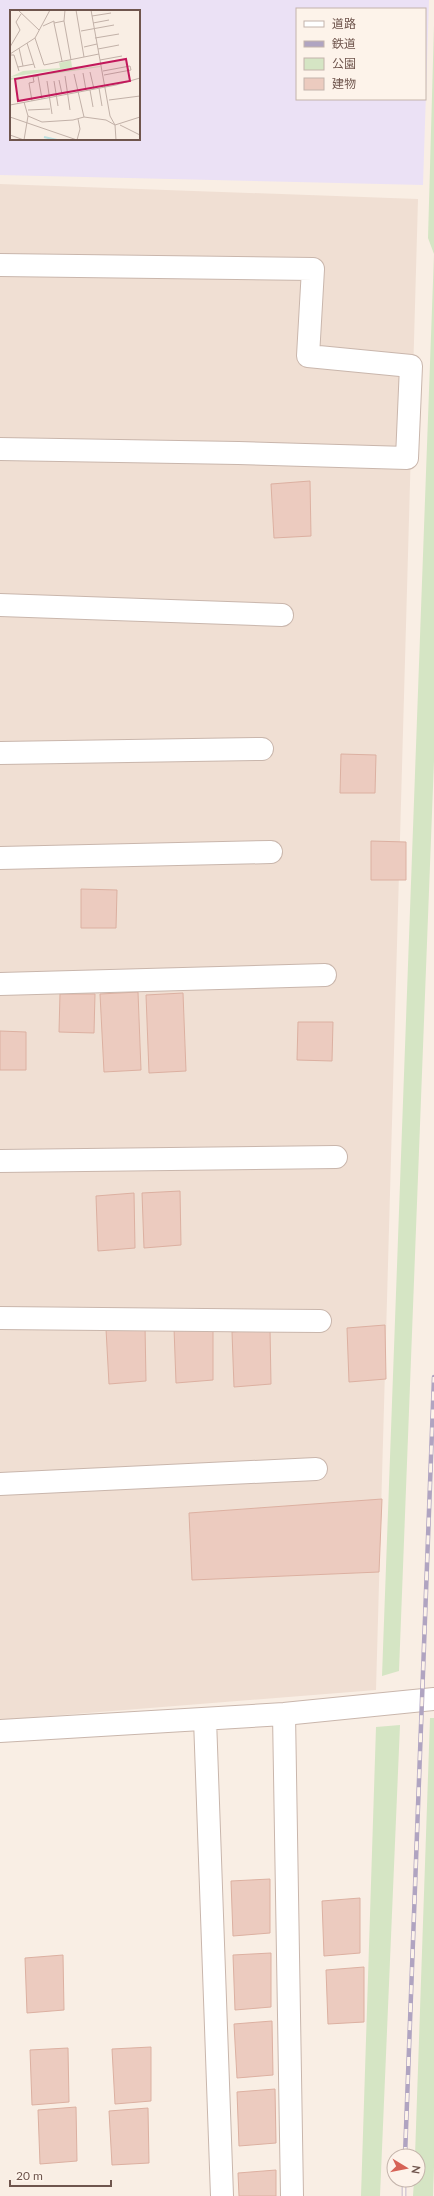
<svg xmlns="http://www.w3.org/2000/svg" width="434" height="2196" font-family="Lato,'Noto Sans JP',sans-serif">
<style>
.residential{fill:#f0dfd3}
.education{fill:#ebe1f5;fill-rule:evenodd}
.green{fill:#d5e5c4}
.building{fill:#eccbbf;stroke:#dcb0a1}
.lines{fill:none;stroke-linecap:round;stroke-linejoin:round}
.street-casing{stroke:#c9b6ac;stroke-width:24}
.street{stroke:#fff;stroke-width:22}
.rail-casing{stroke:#b0a4c1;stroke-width:4.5}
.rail{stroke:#fdf3ea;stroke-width:3;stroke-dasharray:9;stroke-linecap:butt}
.inset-river{fill:none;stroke:#bbdfe0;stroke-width:2}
.inset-road{fill:none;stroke:#c2b1a8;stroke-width:1}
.view{fill:#c2185b;fill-opacity:0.15;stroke:#c2185b;stroke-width:2}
.inset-edge{fill:none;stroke:#6f554d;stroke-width:2}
</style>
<rect width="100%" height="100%" fill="#f9eee4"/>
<!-- residential -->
<path class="residential" d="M0 184 418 199 376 1690 0 1720Z"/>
<!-- education -->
<path class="education" d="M0 0H429L423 185 0 175ZM297 9H425V99H297ZM11 11H139V139H11Z"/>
<!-- green -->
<path class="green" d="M434 25V761L399 1671 382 1676 434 254 428 238Z
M430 1718H434V2167L433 2196H413L414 2180H418V2156H415Z
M400 1725 380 2196H361L376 1727Z"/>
<!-- building -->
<path class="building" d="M310 481 311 536 274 538 271 484Z
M341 754 376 755 375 793H340Z
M371 841 406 842V880H371Z
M81 889 117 890 116 928H81Z
M138 992 141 1070 104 1072 100 994Z
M183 993 186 1071 149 1073 146 995Z
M60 994H95L94 1033 59 1032Z
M298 1022H333L332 1061 297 1060Z
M0 1031 26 1032V1070H0Z
M180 1191 181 1245 144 1248 142 1193Z
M134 1193 135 1248 98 1251 96 1196Z
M213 1325V1380L176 1383 174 1328Z
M385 1325 386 1379 349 1382 347 1328Z
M145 1326 146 1381 109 1384 106 1329Z
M270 1329 271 1384 234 1387 232 1332Z
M382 1499 379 1572 192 1580 189 1513Z
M270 1879V1933L233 1936 231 1881Z
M360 1898V1953L324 1956 322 1901Z
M271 1953V2007L235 2010 233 1955Z
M63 1955 64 2010 27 2013 25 1958Z
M364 1967V2022L328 2024 326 1970Z
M272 2021 273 2075 237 2078 234 2024Z
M151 2047V2101L115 2104 112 2049Z
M68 2048 69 2102 32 2105 30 2050Z
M275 2089 276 2143 239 2146 237 2092Z
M76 2107 77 2161 40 2164 38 2110Z
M148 2108 149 2163 112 2165 109 2111Z
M276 2170V2196H239L238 2173Z"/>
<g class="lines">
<!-- street casing -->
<g class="street-casing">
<path id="street" d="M0 265 313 269 308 356 411 366 407 458 238 453 0 449
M0 605 282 615
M0 753 262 749
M0 858 271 852
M0 984 325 975
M0 1161 336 1157
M0 1318 320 1321
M0 1484 316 1469
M284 1714 292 2196
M205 1719 222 2196
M0 1731 284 1714 434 1699"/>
</g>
<!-- street -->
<use href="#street" class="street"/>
<!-- rail casing -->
<g class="rail-casing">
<path id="rail" d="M405 2156 434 1377
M404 2196V2180"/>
</g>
<!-- rail -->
<use href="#rail" class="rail"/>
</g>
<!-- overview -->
<g transform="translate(10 10)">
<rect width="130" height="130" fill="#f9eee4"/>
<path d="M61 50 62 57 74 56 0 67 13 61 50 58 49 53ZM90 56V57L0 70V68Z" fill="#d5e5c4"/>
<path class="inset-river" d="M34 127 47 130"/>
<path class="inset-road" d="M8 0 29 20M66 0 74 47M81 0 100 106 105 115 106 130M82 6 101 3M54 11 61 50M44 13 52 51M83 13 99 10M33 16 44 11V13L54 11 55 0M71 21 104 15M25 28 34 55 89 44M85 28 109 24M17 33 25 58M0 37 10 20 6 12 11 4M74 37 87 34M9 38 13 56M88 39 109 35M0 44 25 28 40 0M0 45H4L9 61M90 50 112 46M8 57 24 54M93 61 120 56 121 60 94 65M80 62 84 79M73 63 76 80M64 64 74 107 96 110 105 115 130 107M55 66 60 100M49 70 52 84M37 71 42 104M44 71 48 96M89 78 92 96M80 80 83 97M99 90 130 86M22 91 19 73 24 72 23 67 28 66 32 89M14 92 18 106 14 130M0 95 106 75 130 68M18 100 40 99M18 106 32 112 63 110 74 107M0 107 67 130M110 115 130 125M0 125 14 130M67 130 70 119 68 109"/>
<path class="view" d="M116 49 120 71 8 91 5 69Z"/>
<rect width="130" height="130" class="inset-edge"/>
</g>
<!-- legend -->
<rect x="296" y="8" width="130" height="92" fill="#fdf3ea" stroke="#c4b4ab"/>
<rect x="304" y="21" width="20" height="6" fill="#ffffff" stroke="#c4b4ab"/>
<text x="332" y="28" font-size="12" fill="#6f554d">道路</text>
<rect x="304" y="41" width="20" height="6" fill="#b0a4c1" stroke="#c4b4ab"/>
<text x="332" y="48" font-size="12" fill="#6f554d">鉄道</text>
<rect x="304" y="58" width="20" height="12" fill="#d5e5c4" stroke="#c4b4ab"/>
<text x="332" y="68" font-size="12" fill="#6f554d">公園</text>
<rect x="304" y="78" width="20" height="12" fill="#eccbbf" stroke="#c4b4ab"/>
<text x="332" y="88" font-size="12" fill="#6f554d">建物</text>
<!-- north arrow -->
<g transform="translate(406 2168) rotate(100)"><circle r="19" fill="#fdf3ea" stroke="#c4b4ab"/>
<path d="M0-3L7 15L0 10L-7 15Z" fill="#d66356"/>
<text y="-6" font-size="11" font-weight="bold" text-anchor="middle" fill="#6f554d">N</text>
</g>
<!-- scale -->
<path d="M10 2180v6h101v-6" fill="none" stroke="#6f554d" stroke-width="2"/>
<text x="16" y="2180" font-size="12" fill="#6f554d" stroke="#fdf3ea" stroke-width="3" paint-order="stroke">20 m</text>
</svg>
